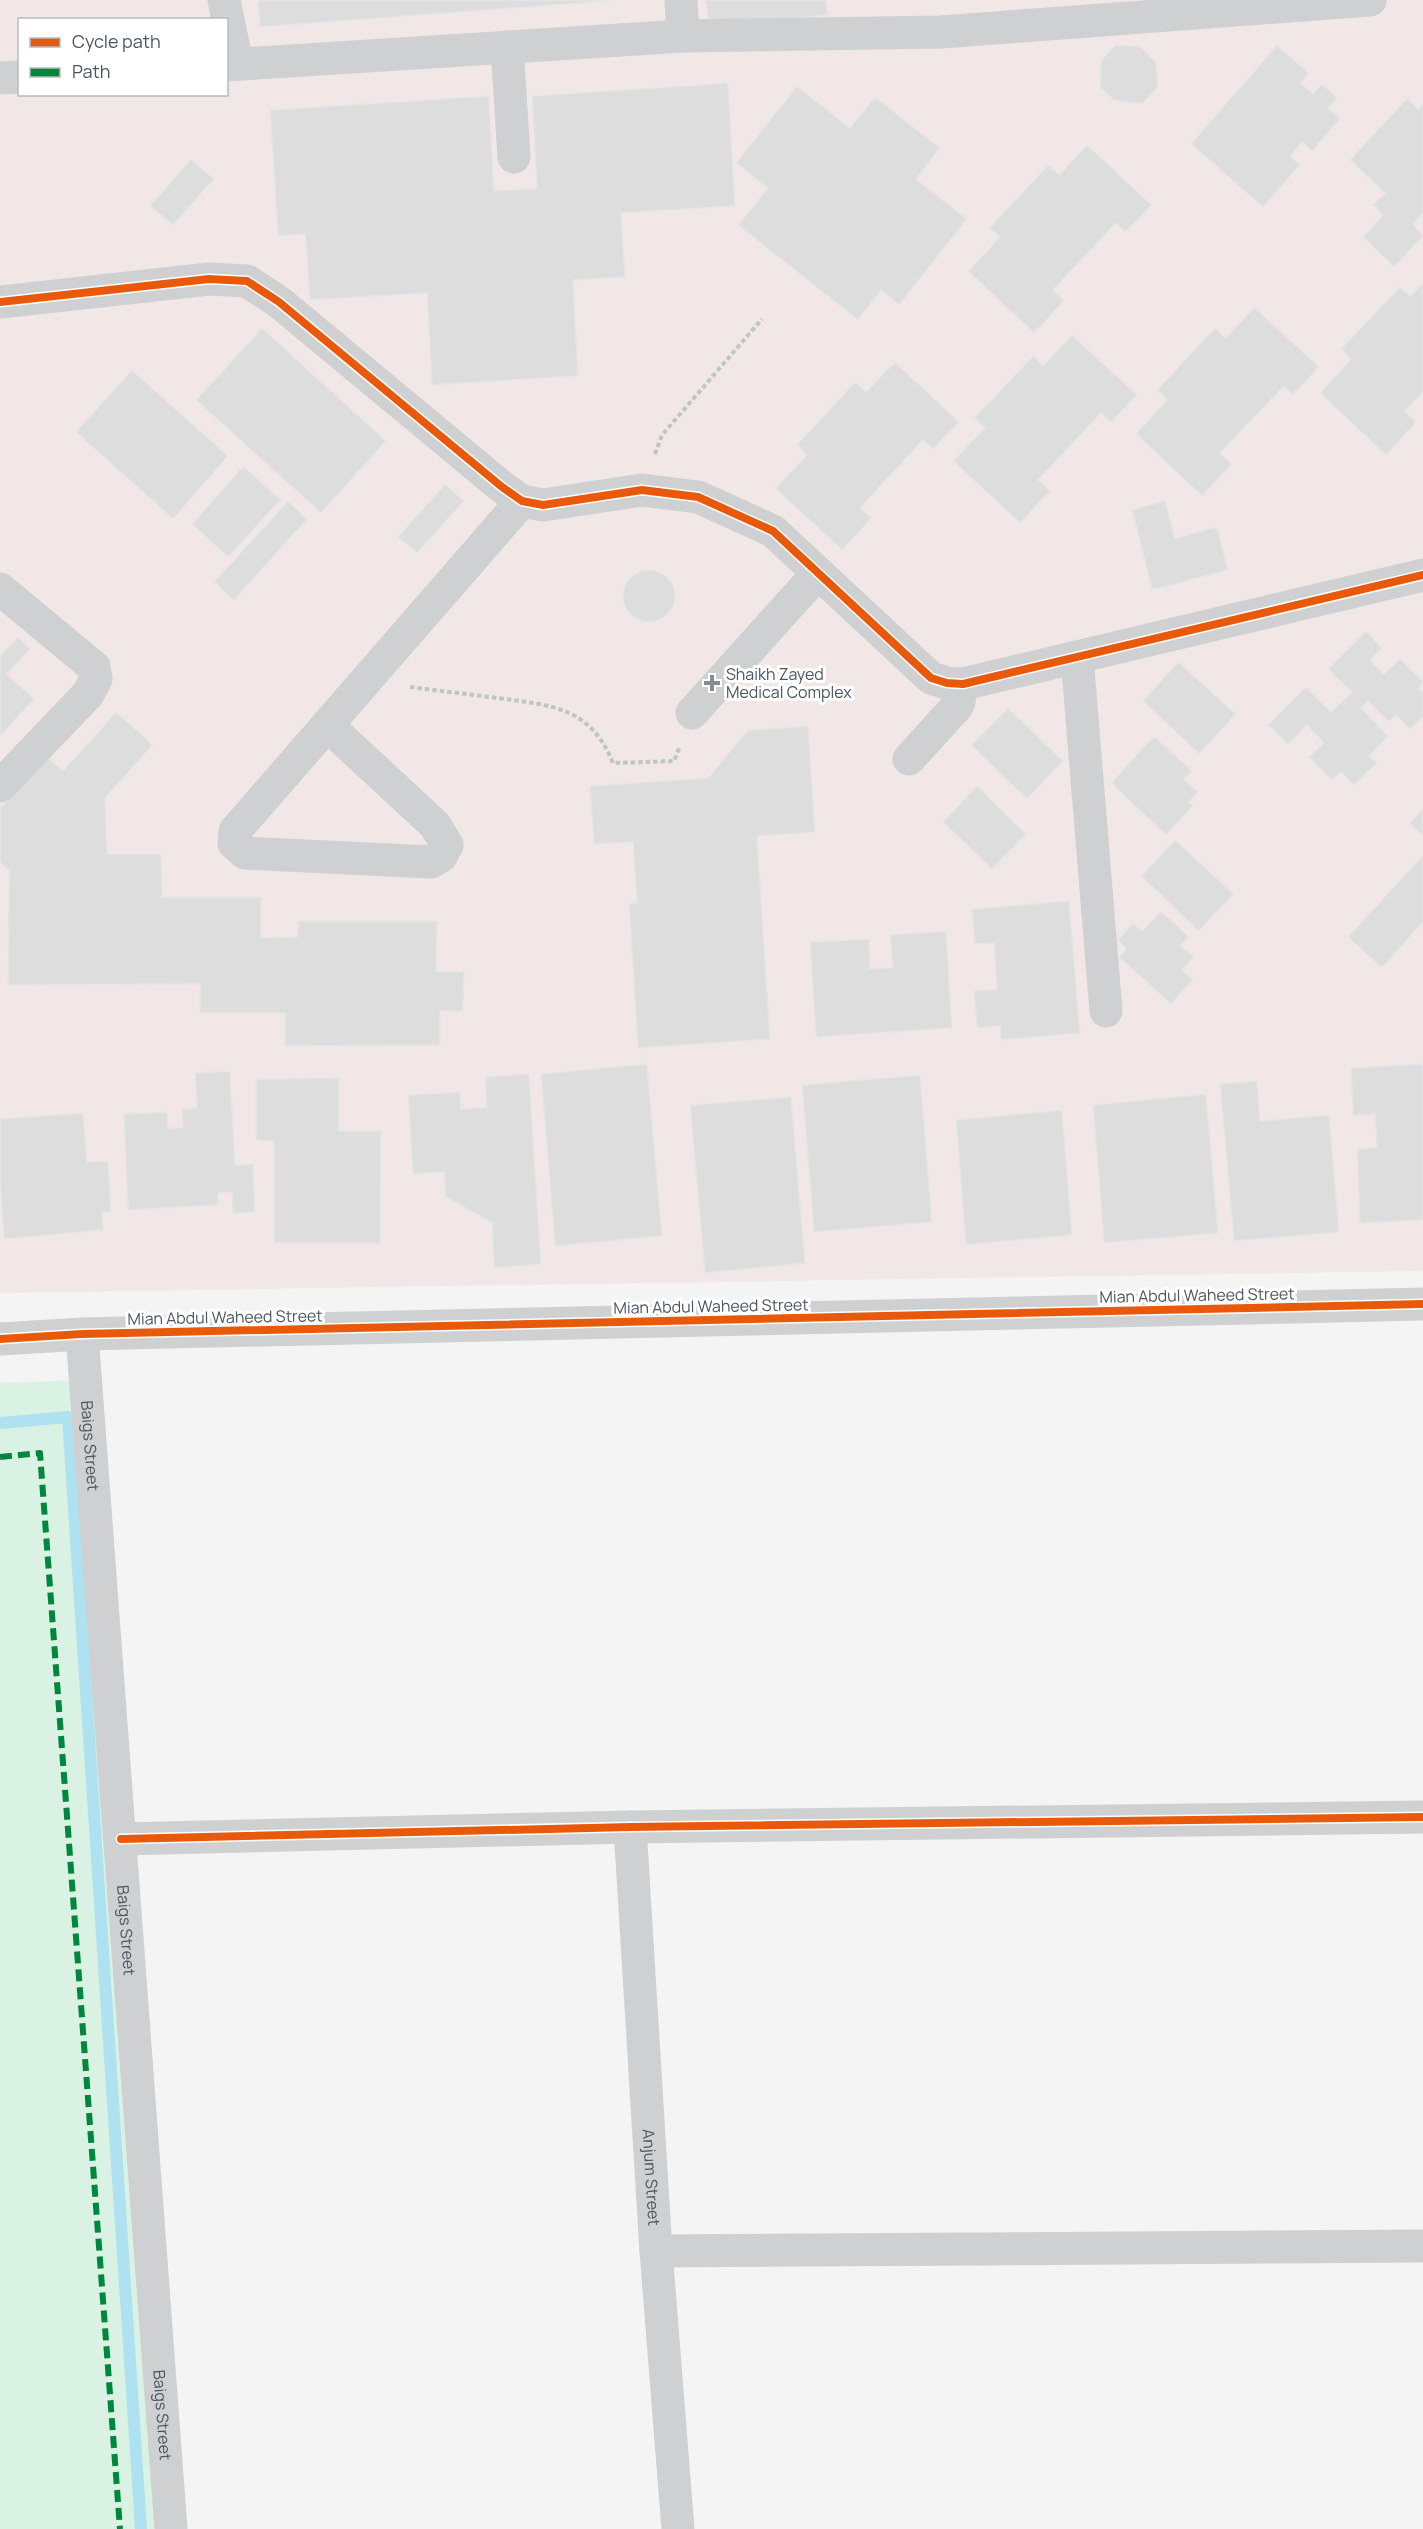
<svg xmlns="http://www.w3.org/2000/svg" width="1423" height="2529" font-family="Manrope,sans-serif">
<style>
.medical{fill:#f1e7e6;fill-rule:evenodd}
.green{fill:#d9f2e3}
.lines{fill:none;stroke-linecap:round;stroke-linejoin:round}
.stream{stroke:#aee2f0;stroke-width:12}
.building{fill:#ddddde;stroke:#e5e6e7;stroke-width:1.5}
.path{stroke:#bcc7c4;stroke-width:4;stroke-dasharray:4.5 3;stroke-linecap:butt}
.minor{stroke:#ced0d2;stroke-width:33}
.quiet{stroke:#00873e;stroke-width:6;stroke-dasharray:12 6;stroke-linecap:butt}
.cycleway-casing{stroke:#fff;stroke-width:11}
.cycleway{stroke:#e8590c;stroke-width:8}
.poi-dot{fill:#868d94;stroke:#fff;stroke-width:2}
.labels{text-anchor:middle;stroke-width:6;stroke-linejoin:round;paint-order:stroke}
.poi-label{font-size:16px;fill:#4a5661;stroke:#fff;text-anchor:start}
.street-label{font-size:16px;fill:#4a5661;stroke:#fff}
</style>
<rect width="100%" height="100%" fill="#f4f4f4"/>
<!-- medical -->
<path class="medical" d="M0 0H1423V1271L0 1293ZM20 20H226V94H20Z"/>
<!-- green -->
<path class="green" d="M81 1380 165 2529H0V1383Z"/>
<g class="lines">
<!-- stream -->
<path class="stream" d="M0 1423 68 1417 141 2529"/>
</g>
<!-- building -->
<path class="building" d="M258 0H620L260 27Z
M706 0H826L828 15 709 27Z
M1115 45 1141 47 1156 62 1158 87 1142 104 1114 100 1100 87 1101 61Z
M1277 45 1309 73 1301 83 1313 94 1322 84 1337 98 1328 108 1340 119 1312 151 1302 142 1290 156 1300 165 1263 207 1191 144Z
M728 83 735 206 621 213 625 277 573 280 578 376 432 385 427 293 310 300 305 234 278 236 270 110 489 96 494 191 537 188 532 96Z
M797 86 850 128 875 97 940 148 916 179 967 219 899 305 881 290 858 320 738 225 768 188 736 163Z
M1407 98 1418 109 1423 104V213L1413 224 1423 236 1394 267 1363 237 1383 215 1373 205 1385 193 1350 160Z
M1087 145 1152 205 1125 232 1116 223 1053 290 1064 301 1034 333 968 271 1000 237 989 228 1048 165 1059 175Z
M191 159 214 179 173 225 150 206Z
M1423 283V392L1405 411 1416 422 1386 455 1320 393 1351 359 1341 349 1400 287 1410 296Z
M1254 307 1319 367 1293 395 1284 386 1220 453 1232 464 1202 496 1136 434 1167 400 1157 390 1215 328 1226 338Z
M262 328 386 441 321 513 196 400Z
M1072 335 1137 395 1111 422 1101 413 1038 480 1050 491 1020 523 953 461 985 428 974 418 1033 356 1043 366Z
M895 362 959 422 933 449 923 440 860 508 872 518 842 550 775 488 807 455 797 445 855 382 866 392Z
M132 370 228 456 173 519 76 432Z
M243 466 281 500 228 557 192 524Z
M445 484 464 501 417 553 398 537Z
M288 501 307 519 234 600 214 582Z
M1165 501 1175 538 1217 527 1228 570 1152 590 1132 510Z
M623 596a26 26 0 1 1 52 0a26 26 0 1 1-52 0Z
M1366 631 1382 648 1370 660 1384 674 1400 659 1423 682 1419 688 1423 693V717L1410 729 1396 715 1389 722 1368 701 1361 708 1388 736 1369 756 1377 763 1354 785 1341 772 1332 780 1309 757 1324 743 1307 725 1288 745 1268 725 1306 687 1331 712 1352 692 1328 669Z
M18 637 30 649 7 674 34 699 0 736V656Z
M1178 662 1236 714 1199 754 1143 701Z
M1008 708 1063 761 1027 799 971 745Z
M116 712 153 745 105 798 107 854H161L162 897H261V938L297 937 298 921H437L436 972 464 971 463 1011H440V1045L285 1046V1013H200V984L8 985 9 871 0 862V808L47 757 63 771Z
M808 726 815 832 757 836 770 1039 638 1048 629 903H637L633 842 594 844 590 786 708 778 748 730Z
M1154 736 1192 771 1184 779 1198 792 1189 802 1193 806 1166 835 1111 783Z
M977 786 1026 834 992 869 943 822Z
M1423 809V836L1410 823Z
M1175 840 1234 894 1199 931 1141 876Z
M1423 855V922L1382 968 1348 937Z
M1069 901 1080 1033 1001 1040 1000 1026 977 1028 974 991 997 989 994 943 975 944 972 909Z
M1161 911 1189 937 1180 946 1194 957 1182 970 1193 980 1171 1004 1119 957 1126 949 1118 940 1133 923 1142 931Z
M946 931 952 1028 816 1037 810 942 869 939 870 969 893 967 890 935Z
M647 1064 662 1236 555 1246 541 1074Z
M1423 1064V1220L1360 1223 1357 1149 1377 1147 1375 1114 1353 1116 1351 1068Z
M230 1071 235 1165 253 1164 255 1212 233 1214 232 1192 218 1193V1205L128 1210 124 1114 167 1112 168 1128 183 1127 182 1109 197 1108 195 1073Z
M529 1074 541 1264 494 1268 492 1223 446 1197 444 1172 413 1174 408 1095 460 1092 461 1109 487 1107 485 1077Z
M920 1075 932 1222 814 1232 802 1085Z
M339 1078V1131H381L380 1243H274V1141L256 1140V1079Z
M1257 1081 1260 1121 1329 1115 1339 1232 1234 1241 1220 1084Z
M1206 1094 1218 1233 1104 1243 1093 1105Z
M791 1097 805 1263 705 1273 690 1105Z
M1062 1110 1072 1235 966 1245 956 1120Z
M83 1113 87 1162 108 1161 111 1212 102 1213 103 1230 4 1239 0 1182V1119Z"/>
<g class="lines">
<!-- path -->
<path class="path" d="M655 454 662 435 762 319
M410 687C439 691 468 694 497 698 550 705 590 706 613 763L674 761 680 746"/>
<!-- minor -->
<g class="minor">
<path d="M224 0 237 64"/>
<path d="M681 0 683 36"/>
<path d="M507 47 514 157"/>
<path d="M226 65 683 36 941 32 1370 0"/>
<path d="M0 78 20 77"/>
<path d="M0 302 209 279 247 281 279 302 502 487 522 501 543 505 642 490 698 497 773 531 931 678 947 683 963 684 1423 575"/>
<path d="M0 589 94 667 96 679 88 694 0 786"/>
<path d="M1077 657 1106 1011"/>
<path d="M692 713 818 573"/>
<path d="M327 725 435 825 447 845 441 856 431 862 245 853 234 843 235 831 522 501"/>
<path d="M909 759 958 705 963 684"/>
<path id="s1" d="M82 1334 171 2529"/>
<path d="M0 1339 82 1334 1423 1304"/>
<path id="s2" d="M630 1827 656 2251 678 2529"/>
<path d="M121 1839 630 1827 1423 1817"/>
<path d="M656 2251 1423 2246"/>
</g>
<!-- quiet -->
<path class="quiet" d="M0 1457 40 1453 120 2529"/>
<!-- cycleway casing -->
<g class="cycleway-casing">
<path id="cycleway" d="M0 302 209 279 247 281 279 302 502 487 522 501 543 505 642 490 698 497 773 531 931 678 947 683 963 684 1423 575
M0 1339 82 1334 1423 1304
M121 1839 630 1827 1423 1817"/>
</g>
<!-- cycleway -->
<use href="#cycleway" class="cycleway"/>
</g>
<!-- markers -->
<path class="poi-dot" d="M709 674h6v6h6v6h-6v6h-6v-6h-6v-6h6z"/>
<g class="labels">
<!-- poi labels -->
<g class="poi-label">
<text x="726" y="680">Shaikh Zayed<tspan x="726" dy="18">Medical Complex</tspan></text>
</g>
<!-- street labels -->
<g class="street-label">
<text transform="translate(1197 1295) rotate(-1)" y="6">Mian Abdul Waheed Street</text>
<text transform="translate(711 1306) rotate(-1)" y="6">Mian Abdul Waheed Street</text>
<text transform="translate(225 1317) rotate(-1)" y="6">Mian Abdul Waheed Street</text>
<text dy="6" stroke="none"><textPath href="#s1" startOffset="112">Baigs Street</textPath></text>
<text dy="6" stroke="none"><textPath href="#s1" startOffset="598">Baigs Street</textPath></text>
<text dy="6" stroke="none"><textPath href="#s2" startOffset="351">Anjum Street</textPath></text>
<text dy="6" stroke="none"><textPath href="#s1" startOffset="1084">Baigs Street</textPath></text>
</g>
</g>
<!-- legend -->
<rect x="18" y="18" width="210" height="78" fill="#ffffff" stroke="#b7bbc0" stroke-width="1.5"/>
<rect x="30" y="38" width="30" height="9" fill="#e8590c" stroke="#b7bbc0" stroke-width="1.5"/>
<text x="72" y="48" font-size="18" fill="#4a5661">Cycle path</text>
<rect x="30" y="68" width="30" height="9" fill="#00873e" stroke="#b7bbc0" stroke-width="1.5"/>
<text x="72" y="78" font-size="18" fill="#4a5661">Path</text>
</svg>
